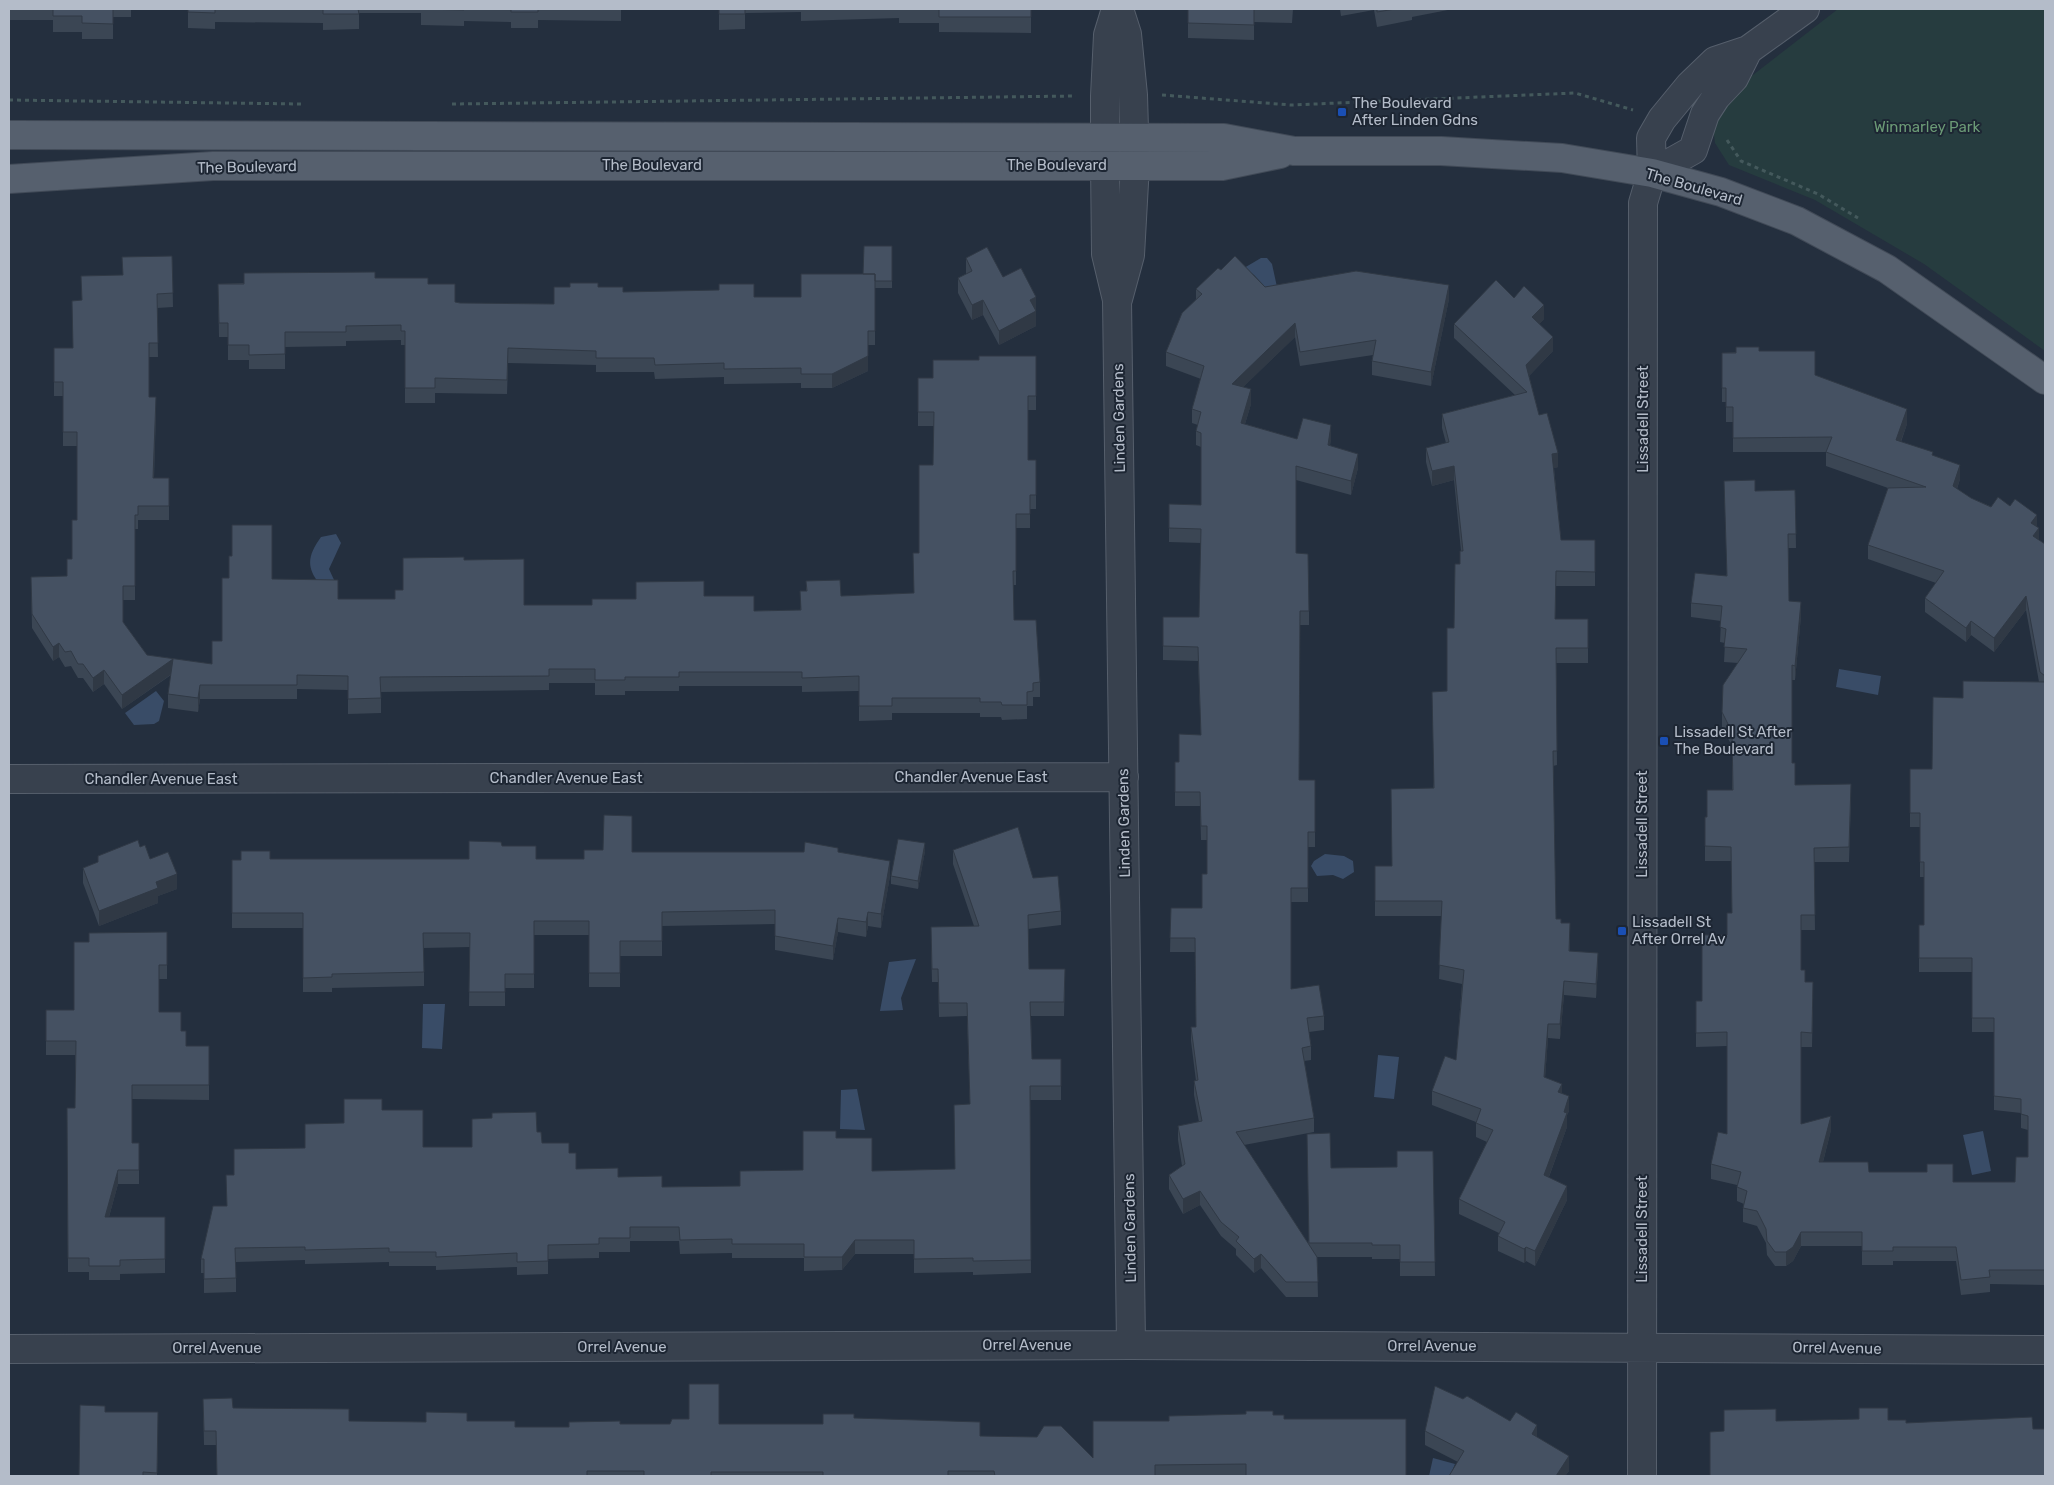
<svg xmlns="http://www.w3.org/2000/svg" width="2054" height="1485" font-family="Rubik,sans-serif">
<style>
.green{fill:#263c3f}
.water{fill:#394c67}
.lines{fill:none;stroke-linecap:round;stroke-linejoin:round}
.minor-casing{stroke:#565f6c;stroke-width:30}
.primary-casing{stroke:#414a57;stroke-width:30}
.path{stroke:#44595c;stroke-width:3;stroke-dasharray:4 4;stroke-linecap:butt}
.minor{stroke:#38414e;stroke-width:28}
.primary{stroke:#56606e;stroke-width:28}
.wall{fill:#3b4654}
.shaded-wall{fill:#303945}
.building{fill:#455162;stroke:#303945}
.transit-dot{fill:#1a4fb4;stroke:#1d2633;stroke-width:2}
.labels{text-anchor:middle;stroke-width:4;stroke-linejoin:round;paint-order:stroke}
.poi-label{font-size:15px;fill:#b4bcc9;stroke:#1d2633;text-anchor:start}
.park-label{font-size:15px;fill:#6b9a76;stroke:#1d2633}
.street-label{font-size:15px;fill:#b4bcc9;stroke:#1d2633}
</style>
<rect width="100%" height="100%" fill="#242f3e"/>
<!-- green -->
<path class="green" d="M1838 9H2045V351L1924 264 1815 200 1729 165 1715 143 1713 127 1722 106 1740 85Z"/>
<!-- water -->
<path class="water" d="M1261 258H1267L1272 264 1277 287H1265L1254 275 1244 268Z
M336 534 341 543 329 569 335 582 319 583C305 566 309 554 321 537Z
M1839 669 1881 676 1878 695 1836 687Z
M156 691 164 701 159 721 154 724 134 725 125 713Z
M1325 854 1344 856 1353 861 1354 872 1343 879 1333 875 1317 876 1311 866 1314 861Z
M916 959 901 998 903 1010 880 1011 889 962Z
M423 1004H445L442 1049 422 1048Z
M1378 1055 1399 1057 1394 1099 1374 1097Z
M857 1089 865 1130 840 1129 841 1090Z
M1983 1131 1991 1171 1972 1175 1963 1135Z
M1433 1458 1455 1464 1450 1476H1429Z"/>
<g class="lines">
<!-- minor casing -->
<g class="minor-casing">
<path id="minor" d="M1116 9 1108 35 1105 96V164L1106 254 1117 300 1131 1345
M1652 173 1693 150 1705 114 1716 97 1734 78 1748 50
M1118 299 1130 255 1135 165 1133 95 1127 34 1119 9
M9 779 1124 777
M9 1349 1131 1345 2045 1350
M1642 1476 1643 203 1652 173 1651 138 1662 119 1690 85 1715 61 1748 50 1805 9"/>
</g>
<!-- primary casing -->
<g class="primary-casing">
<path id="primary" d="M9 135 1224 138 1294 151H1441L1562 158 1652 173 1721 192 1797 221 1887 269 2045 380
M9 179 213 166H1222L1280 154"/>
</g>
<!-- path -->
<path class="path" d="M1162 95 1291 105 1575 93 1633 110
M9 100 301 104
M452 104 1076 96
M1727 140 1741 161 1818 194 1858 218"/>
<!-- minor -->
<use href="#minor" class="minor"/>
<!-- primary -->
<use href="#primary" class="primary"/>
</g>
<!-- wall -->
<path class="wall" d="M9 9H658H621V21L538 20V28H511V22L464 21V26L421 25V13H359V29L323 30V23L215 22V29L188 28V10L131 9V17H113V39H82V32H53V20H9Z
M719 9H1031V33L939 32V23H899V18L801 21V12L745 13V29L719 30Z
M1188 9H1293L1292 23 1254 22V40L1188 38Z
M1340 9H1453L1412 17V20L1377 27 1374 10 1341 16Z
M892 246V288H875V345H868V371L832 388H801V383L724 384V377L655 379 654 372H596V365L508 363 507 394 435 393V403H405V345H401V340L346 341V346L285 347V369H249V360H228V337H219L218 284 375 278 428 284 455 302 460 303 554 304 598 287 623 292 754 297H801L863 274Z
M172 256 173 307 157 308 158 357H149V397L156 411 154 478H169V520H138V529H135V600H123V622L147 655 212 664 222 641 272 579 338 599H395L403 590 464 560 524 605H592L636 599 704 596 754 611 800 610 806 591V581L841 596 914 593 919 553 933 465 934 426H918V378H933L979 360 1036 356V410H1028V460H1036V509H1030V528H1016V585H1013L1014 620 1040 682V697H1033V706H1027V719L1002 720 1001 717H980V713H892V720L859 721V691L802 692V686H679V691H625V695H595V683H549V690L381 692V713L348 714V690L297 689V699H200L198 712 168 708V694L171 675 122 709 104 684 93 692 83 678H78L71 666 65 667 59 657 53 661 32 628 31 577 67 576 72 559 77 520V446H63V396H54V348H73L82 300 81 276 123 275Z
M966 258 1003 277 1036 297V326L999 345 983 315 972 320 958 293V278L966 274Z
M1221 270 1265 287 1449 299 1431 386 1372 375V361L1373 355 1300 366 1295 337 1243 387 1251 404 1245 424 1297 439H1331L1330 445 1358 468 1351 495 1296 480V553L1309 611V625H1300L1299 780H1315V847H1308V902H1291V989L1324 1016V1030L1309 1032 1311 1046V1060L1304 1061 1314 1118V1132L1244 1145 1308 1243 1331 1168 1397 1167 1433 1151 1435 1276H1400V1259H1372V1257H1317L1318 1297H1286L1261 1268 1254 1273 1236 1255V1249L1221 1236 1200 1205 1183 1214 1169 1189V1175L1182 1166 1178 1140V1126L1199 1122 1194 1095V1081H1196L1191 1041V1027H1196L1195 952H1170L1171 908H1202L1207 874V840H1201L1200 806H1175V762H1179L1201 735 1198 661 1163 660V617H1199L1201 543 1169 542V504L1201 505V447L1196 445V431L1198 425 1192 423V409L1201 379 1166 366V352L1196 299V289Z
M1514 298 1544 319 1539 324 1553 351 1529 376 1539 415 1558 467 1554 468 1561 540H1595V586H1556L1555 619H1588V663H1556L1557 765 1553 766 1556 919 1561 923 1570 938V952L1598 968 1596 998 1564 995 1560 1039 1548 1038 1545 1078 1562 1094 1569 1111 1567 1115V1127L1549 1177 1567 1200 1535 1266 1526 1261 1524 1263 1498 1251V1236L1499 1233 1459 1214V1199L1487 1142 1476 1137V1122L1432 1105V1091L1456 1060 1462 984 1439 979 1442 916H1375V866H1392L1433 788 1447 691 1454 628 1461 551 1454 480 1432 486 1426 462V448L1446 443 1442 428V414L1515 395 1454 338V324Z
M1759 351 1815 375 1907 424 1901 442 1933 455 1960 479 1957 489 1971 498 2037 526 2039 540 2045 544V1285L1990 1284V1292L1961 1295 1956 1261H1893V1265H1862V1246H1801L1793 1261 1786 1266H1775L1767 1255 1766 1243 1757 1226 1743 1222V1208L1744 1204 1737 1201V1185L1711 1179V1164L1727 1134V1046L1696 1047V1001H1702L1727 935 1732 913 1731 861H1705V817H1707L1732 790V746L1722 727V712L1738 663 1724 662 1725 643 1720 642 1721 621 1691 617V603L1726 576 1755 491 1795 490 1796 548H1788L1789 601 1801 616 1795 680H1792V763L1795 785 1851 798 1849 862H1814L1815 930H1801V970L1805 982 1813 997 1812 1047H1801V1124L1831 1130 1823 1162 1869 1172 1953 1182H2015L2028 1157V1130L2021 1128V1113L1994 1110V1032H1972V972H1919V925H1924V877H1920V827H1910V769H1932L1963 698 2039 682 2026 610 1994 652 1971 635 1966 642 1925 612V598L1936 583 1868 559V545L1888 488 1826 466V452H1733V422H1726V402H1722V353Z
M502 846 536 859H584L632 852 838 853 890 876 881 928 868 926 866 937 838 932 833 960 775 950V924L662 926V956H620V987H589V935H534V988H505V1006H469L470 947 424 948V986L332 988V992H303V928H232V860L469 859Z
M140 847 177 889 158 896V903L99 926 83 883V868L98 862V856Z
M953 850 1033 878 1061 911V925L1028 929 1029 969H1065L1064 1016H1031L1032 1059 1061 1086V1100H1030L1031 1273 973 1275V1272L914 1273V1254H855L842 1270 804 1271V1258H732V1253L680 1254 679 1241H630V1252H599V1258L548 1259V1274L517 1275V1267L436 1270V1266H389V1262L305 1264V1260L236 1262V1292L204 1293V1273H201V1259L227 1206 305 1148 344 1123 382 1110 423 1147H472L537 1132 542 1143 569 1153 576 1169 618 1177 662 1187 740 1186 803 1170 836 1138 872 1171 955 1169 970 1104 967 1016 939 1017 938 982H932L931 941 974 926 953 864Z
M925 851 918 889 891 884V876Z
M167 932V979H159V1012L181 1031 186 1046H209V1100L132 1099V1143H139V1184H118L109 1217H165V1273L120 1274V1280H89V1272H68L67 1108H75V1055H46V1010H74L89 942Z
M203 1399 233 1408 349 1421 426 1422 467 1421 515 1427H569L620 1424H823L854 1418 980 1436 1093 1458 1169 1421 1273 1415 1284 1419 1406 1476H217L216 1445H204Z
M105 1412H158L157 1476H79Z
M1425 1431 1537 1437 1569 1471 1565 1476H1449L1458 1462 1425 1445Z"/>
<!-- shaded-wall -->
<path class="shaded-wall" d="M1449 285V299L1431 386V372Z
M1036 297V326L999 345V331L1030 300Z
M983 300V315L972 320V305Z
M1544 305V319L1532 332V317Z
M1295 323V337L1232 398V384Z
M1553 337V351L1526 379V365Z
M868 356V371L832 388V374Z
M1251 389V404L1241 437V423Z
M156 397V411L153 492V478Z
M1907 409V424L1896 454V440Z
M1331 425V439L1328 459V445Z
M1558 453V467L1552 469V454Z
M1358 454V468L1351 495V481Z
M1960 465V479L1953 500V486Z
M1454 466V480L1432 486V471Z
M2037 515V529L2031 523Z
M2039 528V542L2033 536Z
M2026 596V610L1994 652V638Z
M1801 602V616L1795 680V666Z
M1971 621V635L1966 642V628Z
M59 643V657L53 661V647Z
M173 659V673L122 709V695Z
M104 670V684L93 692V678Z
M200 685V699L198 712V698Z
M925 843V851L918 889V881Z
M890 861V876L881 928V914Z
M177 874V889L158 896V903L99 926V911L156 882Z
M868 912V926L866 937V922Z
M838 918V932L833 960V946Z
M1570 923V938L1569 966V951Z
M1598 953V968L1596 998V984Z
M1564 981V995L1560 1039V1024Z
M1548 1024V1038L1544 1092V1077Z
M1562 1084V1098L1558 1092Z
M1569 1096V1111L1567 1115V1127L1544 1190V1175L1564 1112Z
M1831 1116V1130L1819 1177V1162Z
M118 1170V1184L105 1231V1217Z
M1567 1186V1200L1535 1266V1251Z
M1200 1191V1205L1183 1214V1199Z
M1801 1232V1246L1793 1261 1786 1266V1252Z
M855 1240V1254L842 1270V1257Z
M1526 1247V1261L1524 1263V1249Z
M1261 1254V1268L1254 1273V1259Z
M1537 1425V1440L1532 1434Z
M1569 1456V1471L1565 1476H1556Z"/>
<!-- building -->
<path class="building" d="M53 9H113V24L82 23V16H53Z
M188 9H215V13L188 12Z
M323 9H358L359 14H323Z
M421 9H464V10Z
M511 9H538V12H511Z
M719 9H745V14H719Z
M939 9H1031V17H939Z
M1188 9H1254V25L1188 23Z
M1377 9H1395L1377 12Z
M864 246H892V281H875V274H863Z
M987 247 1003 277 1021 268 1036 297 1030 300 1036 311 999 331 983 300 972 305 958 278 972 271 966 258Z
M172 256 173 293 157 294 158 343H149V397H156L153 478H169V506H138V515H135V586H123V622L147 655 212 664V641H222V578H229V556H232V525H272V579L338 580V599H395V590H403V558L464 557V560L524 559V605H592V599H636V582L704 581V596H754V611L801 610 800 591H807L806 581 840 580 841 596 914 593 913 553H919V465H933L934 412H918V378H933V360H979V356H1036V396H1028V460H1036V495H1030V514H1016V571H1013L1014 620H1036L1040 682 1033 683V691L1027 692V705H1002L1001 702H980V698H892V706H859V676L802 678V672H679V677H625V680H595V669H549V676L380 677 381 698 348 699V676L297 675V685H200L198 698 168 694 173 659 122 695 104 670 93 678 83 664H78L71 651 65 652 59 643 53 647 32 614 31 577 67 576V559H72V520H77V432H63V382H54V348H73L72 301 82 300 81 276 123 275 122 257Z
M1235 256 1265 287 1356 271 1449 285 1431 372 1372 361 1376 340 1300 352 1295 323 1232 384 1251 389 1241 423 1297 439 1303 418 1331 425 1328 445 1358 454 1351 481 1296 466V553L1308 554 1309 611H1300L1299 780H1315V832H1308V888H1291V989L1319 985 1324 1016 1307 1018 1311 1046 1302 1048 1314 1118 1236 1132 1317 1257 1318 1282H1286L1261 1254 1254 1259 1236 1241 1239 1237 1221 1222 1200 1191 1183 1199 1169 1175 1185 1164 1178 1126 1202 1121 1194 1081 1198 1080 1191 1027H1196L1195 938H1170L1171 908H1202V874H1207V826H1201L1200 792H1175V762H1179V734L1201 735 1198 647 1163 646V617H1199L1201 529 1169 528V504L1201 505V433L1196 431 1201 412 1192 409 1204 366 1166 352 1182 313 1202 294 1196 289 1218 268 1221 270Z
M375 272V278H428V284H455V302L460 303 554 304V287H570V283H598V287H623V292L719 290V284H754V297H801V274H875V331H868V356L832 374H801V368L724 369V363L655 365 654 358H596V351L508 348 507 380 435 378V388H405V331H401V325L346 326V332H285V354L249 355V345H228V323H219L218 284H244V273Z
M1496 280 1514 298 1524 286 1544 305 1532 317 1553 337 1526 365 1539 415 1547 413 1558 453 1552 454 1561 540H1595V572L1556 571 1555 619H1588V648H1556L1557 751H1553L1556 919H1561V923H1570L1569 951 1598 953 1596 984 1564 981 1560 1024H1548L1544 1077 1562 1084 1558 1092 1569 1096 1564 1112 1567 1113 1544 1175 1567 1186 1535 1251 1526 1247 1524 1249 1498 1236 1505 1222 1459 1199 1493 1130 1476 1123 1481 1109 1432 1091 1445 1056 1456 1060 1464 970 1439 965 1442 901H1375V866H1392L1391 789 1434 788 1432 692 1447 691V628H1454L1455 564H1460V551H1463L1454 466 1432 471 1426 448 1449 442 1442 414 1527 392 1454 324Z
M1736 347H1759V351H1815V375L1907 409 1896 440 1933 452 1932 455 1960 465 1953 486 1971 498 1991 507 1998 497 2010 506 2015 499 2037 515 2031 523 2039 528 2033 536 2045 544V676L2040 672 2026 596 1994 638 1971 621 1966 628 1925 598 1944 571 1868 545 1888 488 1926 487 1826 452 1832 437 1733 438V407H1726V388H1722V353H1736Z
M1755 480V491L1795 490 1796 534H1788L1789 601 1801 602 1795 666 1792 665V763H1795V785L1851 784 1849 847 1814 848 1815 915H1801V970H1805V982H1813L1812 1033 1801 1032V1124L1831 1116 1819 1162H1868L1869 1172H1927V1164H1953V1182H2015L2016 1157H2028V1116L2021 1114V1099L1994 1096V1018H1972V958H1919V925H1924V862H1920V813H1910V769H1932L1933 697 1963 698V681L2045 682V1270H1989L1990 1277 1961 1280 1956 1247H1893V1251H1862V1232H1801L1793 1247 1786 1252H1775L1767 1241 1766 1229 1757 1211 1743 1208 1747 1191 1737 1187 1741 1172 1711 1164 1718 1132 1727 1134V1032L1696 1033V1001H1702V935H1727V913H1732L1731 847 1705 846V817H1707V790H1733L1732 732 1722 712 1723 685 1747 649 1724 647 1726 629 1720 627 1722 606 1691 603 1695 573 1727 576 1724 481Z
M604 815 632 816V852H804L805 842 838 848V852L890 861 881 914 868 912 866 922 838 918 833 946 775 936V910L662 912V941H620V973H589V921H534V974H505V992H469L470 933H423L424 972 332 974V977L303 978V913H232V860H241V851H270V859H469V841L501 842 502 846H536V859H584V850H603Z
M1018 827 1033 878 1058 876 1061 911 1028 915 1029 969H1065L1064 1002H1030L1032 1059H1061V1086H1030L1031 1260 973 1261V1258L914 1259V1240H855L842 1257H804V1244H732V1239L680 1240 679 1227H630V1238H599V1244L548 1245V1261L517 1262V1253L436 1257V1252H389V1248L305 1250V1247L235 1248 236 1278 204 1279V1259H201L213 1206H227L226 1175H234V1149L305 1148V1124L344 1123V1099H382V1110H423V1147H472V1119L492 1118V1113L536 1112 537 1132H541L542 1143H569V1153H576V1169L618 1168V1177L662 1176V1187L740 1186V1171L803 1170V1131H836V1138H872V1171L955 1169 954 1105 970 1104 967 1003H939L938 969H932L931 927 979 926 953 850Z
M898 839 925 843 918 881 891 876Z
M138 840 140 847 145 845 150 859 168 852 177 874 156 882 158 888 99 911 83 868 98 862V856Z
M167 932V965H159V1012H181V1031H186V1046H209V1085H132V1143H139V1170H118L105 1217H165V1259L120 1260V1266H89V1258H68L67 1108H75L76 1041H46V1010H74V942H89V933Z
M1330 1133 1331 1168 1397 1167V1151H1433L1435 1262H1400V1245H1372V1243H1309L1307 1134Z
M689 1384H719V1424H823V1414H854V1418L980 1422V1436L1037 1437 1044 1426H1061L1093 1458V1421H1169V1416L1246 1414V1411H1273V1415H1284V1419H1406V1476H1246V1464L1155 1465V1476H995L994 1471H948V1476H823V1472H711V1476H644V1471H587V1476H217L216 1431H204L203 1399 232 1398 233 1408 349 1409V1421L426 1422V1412L467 1413V1421H515V1427H569V1422L620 1421V1424H670L672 1419H689Z
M1435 1386 1463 1399 1467 1396 1510 1421 1516 1412 1537 1425 1532 1434 1569 1456 1556 1476H1449L1464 1451 1425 1431Z
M80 1405 105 1406V1412H158L157 1473 143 1472V1476H79Z
M1859 1408H1888V1420H1906V1423L2032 1417 2033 1429H2045V1476H1710V1432L1724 1431V1410L1776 1409V1421L1859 1419Z"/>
<!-- markers -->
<g class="transit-dot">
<rect x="1337" y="107" width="10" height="10" rx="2.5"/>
<rect x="1659" y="736" width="10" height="10" rx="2.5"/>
<rect x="1617" y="926" width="10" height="10" rx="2.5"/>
</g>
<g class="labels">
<!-- poi labels -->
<g class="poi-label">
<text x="1352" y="108">The Boulevard<tspan x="1352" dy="17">After Linden Gdns</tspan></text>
<text x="1674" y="737">Lissadell St After<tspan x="1674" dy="17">The Boulevard</tspan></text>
<text x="1632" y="927">Lissadell St<tspan x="1632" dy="17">After Orrel Av</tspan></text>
</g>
<!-- park labels -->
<g class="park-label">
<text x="1927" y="132">Winmarley Park</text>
</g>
<!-- street labels -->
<g class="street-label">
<text x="652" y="170">The Boulevard</text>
<text x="1057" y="170">The Boulevard</text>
<text transform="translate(247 167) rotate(-1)" y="5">The Boulevard</text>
<text transform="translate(1694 187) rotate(16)" y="5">The Boulevard</text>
<text transform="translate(1119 418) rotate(-91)" y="5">Linden Gardens</text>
<text transform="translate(1643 419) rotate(-90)" y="5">Lissadell Street</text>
<text x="971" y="782">Chandler Avenue East</text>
<text x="566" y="783">Chandler Avenue East</text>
<text x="161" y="784">Chandler Avenue East</text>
<text transform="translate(1124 823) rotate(-91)" y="5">Linden Gardens</text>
<text transform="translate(1642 824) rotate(-90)" y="5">Lissadell Street</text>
<text transform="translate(1130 1228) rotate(-91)" y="5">Linden Gardens</text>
<text transform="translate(1642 1229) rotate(-90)" y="5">Lissadell Street</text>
<text x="1027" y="1350">Orrel Avenue</text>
<text x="1432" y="1351">Orrel Avenue</text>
<text x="622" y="1352">Orrel Avenue</text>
<text x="217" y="1353">Orrel Avenue</text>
<text transform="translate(1837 1348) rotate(1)" y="5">Orrel Avenue</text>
</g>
</g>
<!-- border -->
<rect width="2054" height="1485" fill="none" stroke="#b4bcc9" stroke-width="20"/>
</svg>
